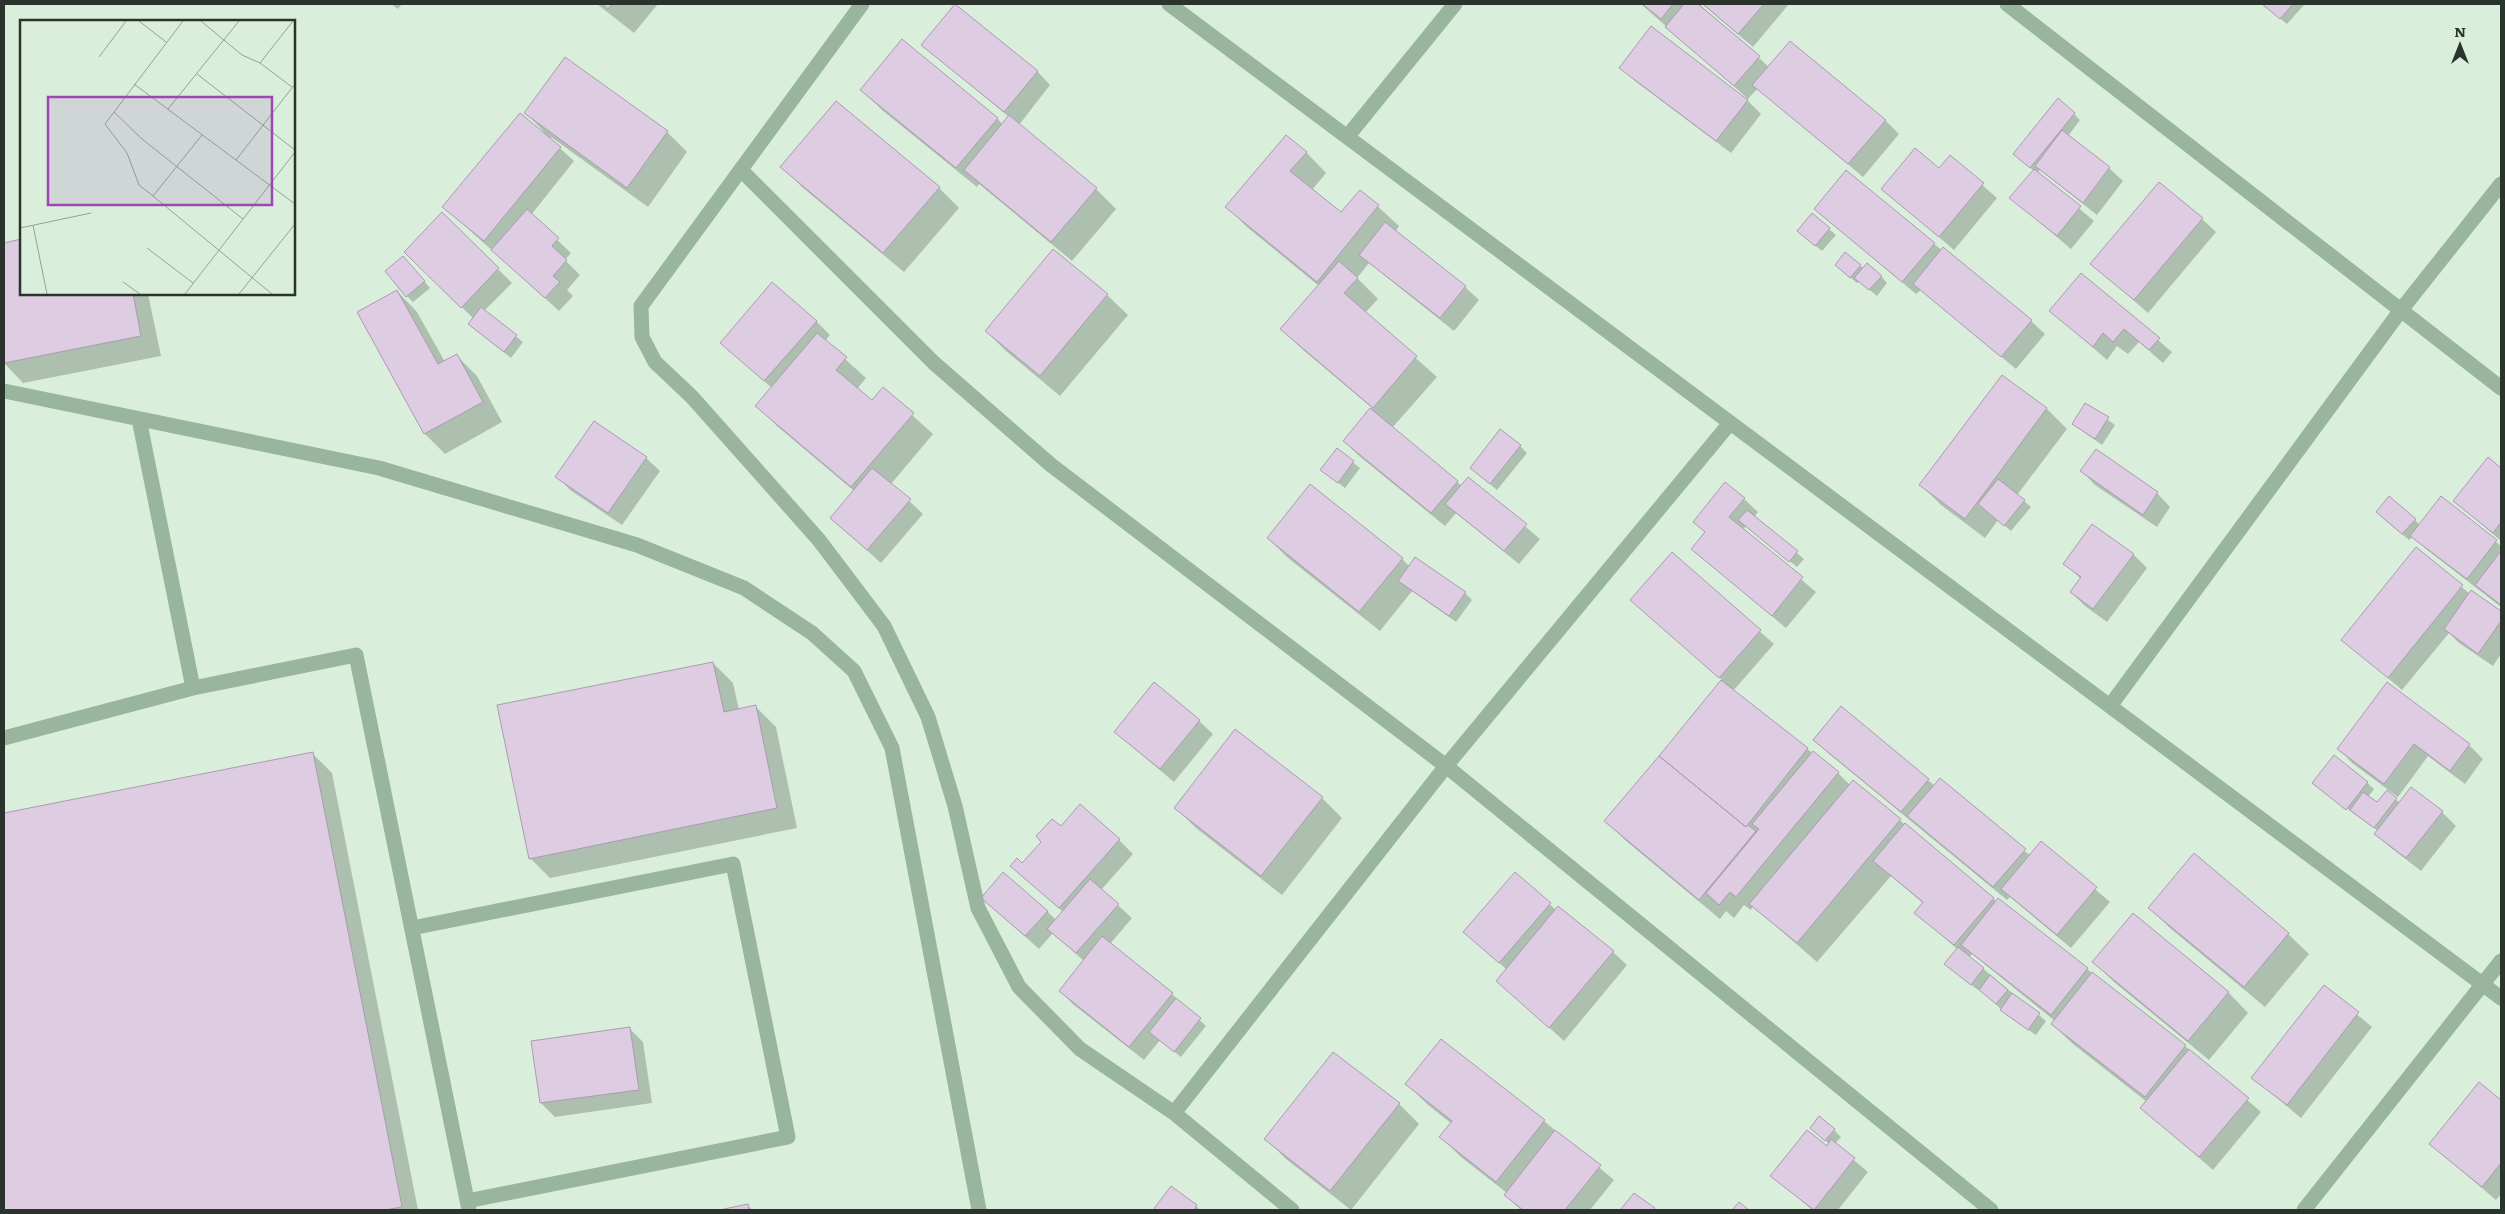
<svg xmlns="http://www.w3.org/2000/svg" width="2505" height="1214" font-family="Literata,serif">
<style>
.shadow{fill:#0003}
.building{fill:#ddcce2;stroke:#ac9bb0}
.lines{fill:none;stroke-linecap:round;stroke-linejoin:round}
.lane{stroke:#99b59d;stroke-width:15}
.street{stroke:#99b59d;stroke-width:15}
.inset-road{fill:none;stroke:#93a495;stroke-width:1}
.view{fill:#9e47b4;fill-opacity:0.15;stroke:#9e47b4;stroke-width:2.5}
.inset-edge{fill:none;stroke:#2b342c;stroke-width:2.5}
</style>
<rect width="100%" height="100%" fill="#d9efdb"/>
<!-- shadow -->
<path class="shadow" d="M391 4H402L398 9Z
M597 4H658L634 33Z
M1641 4H1699L1769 67 1885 120 1899 134 1863 177 1758 88 1747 100 1761 114 1731 153 1635 81 1621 68 1746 99 1747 98Z
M1702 4H1789L1753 47Z
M2262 4H2303L2304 5 2287 24Z
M923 45 1037 71 1050 85 1019 125 1096 189 1116 209 1072 261 979 184 977 187 882 110 862 90 997 118 1003 125 1009 117Z
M526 113 667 132 687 152 648 207 551 137 550 139 574 161 531 215 571 253 565 260 580 275 567 290 573 296 559 311 444 207 544 132Z
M2074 114 2080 120 2068 136 2109 168 2123 181 2097 215 2040 170 2037 173 2094 221 2071 249 2011 198 2034 171 2021 160Z
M1306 152 1326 173 1312 190 1342 214 1361 191 1399 226 1395 232 1465 287 1479 300 1454 331 1369 263 1357 278 1378 299 1365 313 1437 377 1392 428 1462 486 1468 478 1540 539 1519 564 1456 513 1445 526 1358 455 1344 441 1372 408 1302 349 1282 329 1319 286 1247 227 1227 207Z
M1950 157 1997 198 1954 250 1883 189 1939 170Z
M782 167 939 188 959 208 904 272 802 187Z
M1815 209 1934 244 2031 321 2045 334 2016 369 1921 290 1916 294Z
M442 214 512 283 484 311 523 342 511 358 476 330 474 319 405 252Z
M2202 219 2216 232 2148 313 2092 264Z
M1829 229 1836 235 1822 251 1806 238Z
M21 240V294H148L161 356 23 383 4 363V244Z
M1053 251 1107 295 1128 315 1060 396 1006 351 986 331Z
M409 264 430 288 413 302 407 296Z
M1860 266 1881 276 1887 283 1877 296 1859 281 1857 283 1843 271Z
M2082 275 2172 352 2163 363 2139 342 2128 354 2117 346 2107 360 2051 311Z
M397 291 417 312 445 362 456 355 477 376 502 422 445 454 425 434 358 312Z
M816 321 830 335 825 341 866 378 857 389 872 402 883 389 933 434 891 484 923 514 881 563 831 518 854 491 777 426 757 406 772 388 721 343Z
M2002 377 2047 409 2067 429 2017 495 2031 507 2011 531 1998 520 1985 538 1941 505 1921 485Z
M2086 405 2115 425 2102 445 2073 424Z
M1520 446 1527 453 1497 490 1471 468Z
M1337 450 1360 468 1345 488 1322 470Z
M646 458 660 471 622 525 570 490 557 476Z
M2489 459 2501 470V541L2455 501Z
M2082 471 2157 493 2170 507 2157 527 2095 485Z
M2441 498 2501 546V607L2426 549 2413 536 2409 540 2384 519 2415 520 2420 525Z
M1744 499 1758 512 1754 517 1804 559 1797 567 1746 526 1743 530 1816 592 1786 628 1692 549 1706 533 1694 521Z
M1268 538 1402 559 1410 567 1465 593 1472 600 1456 622 1412 591 1380 631 1288 558Z
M2417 549 2470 594 2472 592 2501 612V654L2493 666 2459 643 2449 633 2402 690 2343 640Z
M1672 554 1774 644 1733 691 1838 773 1850 785 1853 781 1997 902 1999 900 2185 1046 2261 1112 2213 1170 2142 1108 2147 1102 2073 1044 2052 1024 2055 1021 1972 954 1969 957 2046 1021 2036 1035 2008 1016 1980 989 1978 990 1952 970 1957 949 1916 912 1924 904 1891 876 1817 962 1753 906 1751 910 1744 905 1734 918 1726 911 1720 919 1626 841 1606 821 1722 680 1646 613Z
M2133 554 2147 568 2107 622 2085 606 2071 592 2081 579 2065 564Z
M713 663 733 683 739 710 756 707 776 727 797 828 550 878 530 858Z
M2387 684 2469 745 2483 759 2465 784 2428 756 2398 797 2352 763 2339 749Z
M1841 708 1935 786 2030 855 2041 843 2110 902 2071 948 2010 897 2007 900 1828 753 1815 739Z
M1199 721 1213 734 1174 782 1115 732Z
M1236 731 1322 798 1342 818 1282 895 1196 828 1176 808Z
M312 753 332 773 418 1210H4V814Z
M2367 783 2374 789 2368 797 2377 804 2387 792 2400 803 2442 812 2456 826 2421 871 2390 847 2376 833 2378 831 2321 790Z
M1061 828 1119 840 1133 854 1101 890 1132 918 1110 944 1172 994 1206 1026 1181 1057 1160 1040 1144 1060 1074 1005 1060 991 1084 961 1053 933 1039 949 982 898 1047 911 1056 920 1063 912 1011 866 1022 865Z
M2194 855 2288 934 2309 954 2265 1007 2170 928 2150 908Z
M1515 873 1556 910 1613 952 1627 965 1564 1041 1498 981 1507 970 1465 932Z
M2094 962 2228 992 2248 1013 2209 1060 2114 982Z
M2324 987 2372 1027 2301 1118 2253 1078Z
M629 1028 643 1042 652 1103 555 1117 541 1103Z
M1407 1084 1544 1121 1614 1180 1590 1210H1521L1505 1195 1507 1193 1461 1157 1441 1137 1452 1124 1427 1104Z
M2479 1084 2501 1102V1194L2496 1200 2430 1144Z
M1399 1104 1419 1124 1351 1210 1286 1159 1266 1139Z
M1834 1130 1841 1137 1835 1144 1868 1172 1838 1210H1812L1772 1175 1827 1147 1829 1144 1818 1134Z
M1171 1188 1196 1206 1200 1210H1155Z
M748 1205 752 1210H725Z"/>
<!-- building -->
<path class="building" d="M602 4H612L608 9Z
M955 4 1038 71 1004 112 921 45Z
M1642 4H1673L1661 19Z
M1684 4H1698L1760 56 1734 86 1665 27Z
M1703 4H1764L1738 34Z
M2262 4H2293L2280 19Z
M1651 26 1748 100 1716 141 1619 68Z
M902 39 998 118 956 168 860 90Z
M1790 41 1886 120 1848 164 1752 85Z
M565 57 668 131 627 188 524 113Z
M2058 98 2075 113 2030 168 2013 154Z
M836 101 940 187 883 253 780 167Z
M520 113 561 147 484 241 442 207Z
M1009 115 1097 188 1051 242 964 170Z
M2062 130 2110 167 2083 203 2035 166Z
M1286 135 1307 152 1290 171 1341 212 1360 190 1379 205 1317 282 1225 207Z
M1915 148 1939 168 1950 155 1984 183 1939 237 1881 189Z
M2034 169 2081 206 2057 236 2009 198Z
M1846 170 1935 243 1902 282 1814 209Z
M2159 182 2203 218 2134 300 2090 264Z
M527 209 559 238 552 246 567 260 553 276 560 282 545 298 491 250Z
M442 212 499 268 461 308 404 252Z
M1812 213 1830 228 1815 246 1797 231Z
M1385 222 1466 286 1440 318 1359 255Z
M21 239V294H133L141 336 4 363V243Z
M1943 247 2032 320 2001 357 1913 284Z
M1053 249 1108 294 1040 376 985 331Z
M1845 252 1861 265 1850 278 1835 265Z
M403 256 425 281 406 297 385 271Z
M1339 261 1358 278 1344 293 1417 356 1373 408 1280 329Z
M1867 263 1882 276 1869 290 1854 278Z
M2081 273 2160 338 2149 350 2124 329 2113 342 2103 333 2093 347 2049 311Z
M772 282 817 321 764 381 720 343Z
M397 290 438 364 457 354 483 402 424 434 357 312Z
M481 307 517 335 504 352 468 324Z
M817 333 847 357 836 370 872 400 883 387 914 413 851 487 755 406Z
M2002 375 2047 408 1965 519 1919 485Z
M2085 403 2109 417 2095 439 2072 424Z
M1370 408 1458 481 1431 513 1343 441Z
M594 421 647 457 608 513 555 477Z
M1500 429 1521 445 1490 484 1470 468Z
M1337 448 1354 461 1338 483 1320 470Z
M2096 449 2158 492 2143 515 2080 471Z
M2488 457 2501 468V522L2493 533 2453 501Z
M872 468 911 499 867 550 830 518Z
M1468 477 1527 524 1504 551 1445 504Z
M1998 479 2025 500 2004 526 1978 504Z
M1725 482 1745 498 1729 517 1803 577 1772 616 1691 549 1705 532 1693 522Z
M1310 484 1403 558 1359 612 1267 538Z
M2389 496 2416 519 2402 534 2376 512Z
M2441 496 2497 540 2467 579 2410 536Z
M1747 510 1798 551 1789 562 1738 520Z
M2092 524 2134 554 2093 609 2070 592 2081 577 2063 564Z
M2416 547 2463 585 2388 678 2341 640Z
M2501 551V605L2475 585Z
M1672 552 1761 630 1719 678 1630 600Z
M1415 557 1466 592 1449 616 1398 581Z
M2471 590 2501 611V621L2478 654 2444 629Z
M713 662 724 712 756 705 777 808 529 859 497 705Z
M1721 680 1808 748 1746 827 1659 756Z
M1154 682 1200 720 1160 769 1114 732Z
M2387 682 2470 744 2450 771 2414 744 2384 784 2337 749Z
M1841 706 1929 779 1901 812 1813 740Z
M1235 729 1323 797 1261 876 1174 808Z
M1813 751 1839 772 1736 897 1730 892 1719 905 1706 893 1759 829 1752 824Z
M313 752 402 1207 385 1210H4V813Z
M2334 755 2368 782 2346 810 2312 783Z
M1659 756 1746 827 1748 825 1756 831 1699 900 1604 821Z
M1940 778 2026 849 1993 887 1907 816Z
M1853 780 1901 819 1797 943 1749 904Z
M2411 787 2443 811 2406 858 2374 834Z
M2387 790 2397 798 2374 828 2350 810 2363 792 2377 802Z
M1080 804 1120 839 1059 908 1010 866 1017 858 1022 863 1041 842 1036 836 1052 819 1061 826Z
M1905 823 1994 898 1954 945 1914 913 1923 902 1873 861Z
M2041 841 2097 887 2057 935 2001 889Z
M2194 853 2289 933 2244 987 2148 908Z
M1003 872 1048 911 1025 936 981 898Z
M1515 872 1551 903 1499 963 1463 932Z
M1090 879 1119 904 1076 953 1047 929Z
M1998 898 2088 968 2051 1015 1961 945Z
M1558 906 1614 951 1549 1028 1496 981Z
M2133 913 2229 992 2188 1041 2092 962Z
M1102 936 1173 993 1129 1047 1059 991Z
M1958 947 1984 968 1971 985 1944 964Z
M2092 972 2186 1045 2145 1097 2051 1024Z
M1990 975 2008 990 1996 1004 1979 990Z
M2324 985 2359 1012 2287 1105 2251 1078Z
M2012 993 2040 1013 2028 1030 2000 1010Z
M1176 998 1201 1018 1174 1052 1149 1032Z
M630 1027 639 1090 540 1103 531 1041Z
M1441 1039 1545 1120 1496 1182 1439 1137 1452 1121 1405 1084Z
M2189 1049 2249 1098 2199 1157 2140 1108Z
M1333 1052 1400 1103 1330 1191 1264 1139Z
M2479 1082 2501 1100V1163L2482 1187 2429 1144Z
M1819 1116 1835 1129 1825 1141 1810 1128Z
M1555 1130 1601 1165 1565 1210H1523L1504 1195Z
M1807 1130 1827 1146 1831 1139 1855 1158 1814 1210 1770 1176Z
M1171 1186 1197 1205 1194 1210H1153Z
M1634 1193 1655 1208 1653 1210H1620Z
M1739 1202 1749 1210H1732Z
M748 1204 749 1210H719Z"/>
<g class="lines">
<!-- lane -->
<path class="lane" d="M4 391 379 468 637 545 744 588 812 633 854 671 892 748 979 1210
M139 419 193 688
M4 738 193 688 356 655 469 1210
M412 928 733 864 788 1137 467 1201"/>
<!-- street -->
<path class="street" d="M862 4 641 306 642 337 655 362 692 397 819 540 884 626 928 717 955 806 978 908 1019 987 1080 1049 1174 1113
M1169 4 2501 998
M2007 4 2501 388
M1347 137 1455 4
M741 170 934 363 1051 465 1446 766 1991 1210
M2110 706 2401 310 2501 184
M1292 1210 1174 1113 1446 766 1730 423
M2304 1210 2501 961"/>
</g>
<!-- overview -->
<g transform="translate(20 20)">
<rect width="275" height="275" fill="#d9efdb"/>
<path class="inset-road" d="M119 1 146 22M181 1 222 35 240 43 272 67M79 37 106 1M240 43 273 1M177 54 275 130M114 64 275 184M148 89 219 1M94 92 122 119 223 199M182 115 133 176 252 274M216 140 275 64M133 176 119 165 107 133 85 104 163 1M13 205 27 274M0 208 71 193M127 228 173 263M103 262 120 274M165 274 275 132M219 274 275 204"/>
<path class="view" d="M28 77H252V185H28Z"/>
<rect width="275" height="275" class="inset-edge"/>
</g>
<!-- border -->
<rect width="2505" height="1214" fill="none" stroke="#2b342c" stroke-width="10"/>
<!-- north arrow -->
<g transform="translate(2460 45)" stroke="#d9efdb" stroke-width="4" paint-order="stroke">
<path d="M0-4L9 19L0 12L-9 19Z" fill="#2b342c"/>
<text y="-8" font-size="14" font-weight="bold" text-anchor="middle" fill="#2b342c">N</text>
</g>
</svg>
